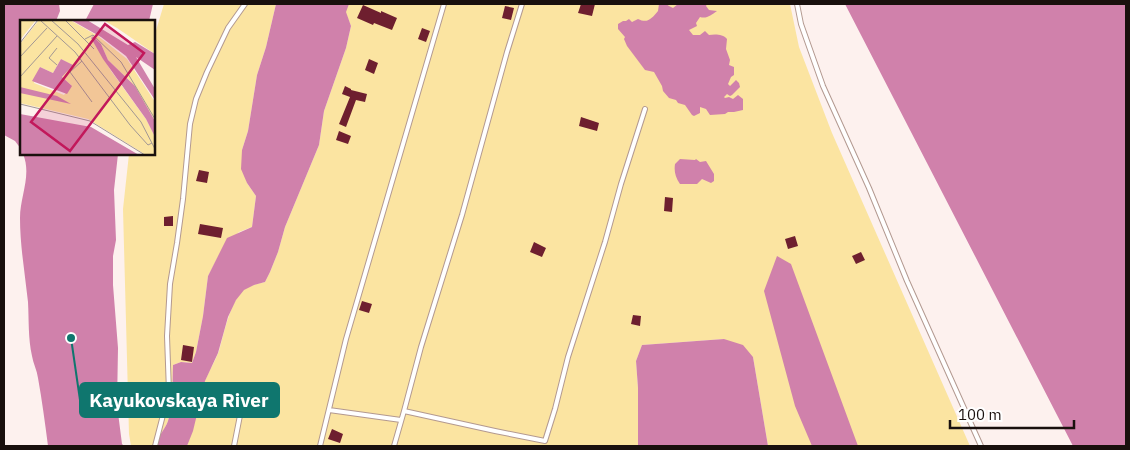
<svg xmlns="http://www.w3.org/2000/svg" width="1130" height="450" font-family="'IBM Plex Sans',sans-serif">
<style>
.green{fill:#fbe4a1}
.water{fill:#d081ab}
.building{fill:#6e1f2f}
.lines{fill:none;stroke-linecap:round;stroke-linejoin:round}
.lane-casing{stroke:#b39990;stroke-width:6}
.lane{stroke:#fff;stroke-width:4}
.inset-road{fill:none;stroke:#a29794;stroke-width:1}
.view{fill:#c2185b;fill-opacity:0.15;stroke:#c2185b;stroke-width:2.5}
.inset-edge{fill:none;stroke:#19100d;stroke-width:2.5}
.leader{fill:none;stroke:#0f766e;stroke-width:2}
.callout-dot{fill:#0f766e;stroke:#fff;stroke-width:2}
.callout{fill:#0f766e;stroke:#0f766e;stroke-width:2}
.callout-label{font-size:19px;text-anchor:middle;font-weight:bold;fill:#fff}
</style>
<rect width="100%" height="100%" fill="#fdf1ee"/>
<!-- green -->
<path class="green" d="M164 4H276L266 47 257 75 248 131 242 150 247 183 256 196 252 227 239 232 218 257 208 276 203 316 196 352 192 363 181 362 173 365C172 384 174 402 168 421 165 430 157 437 156 446H131L129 434 123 209 129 154H154V37Z
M349 4H790L799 47 832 133 970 446H768L753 357 724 339 642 345 636 361 638 388V446H187C195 425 197 403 204 383 208 372 215 362 219 351 224 333 230 303 243 290 248 285 258 284 265 282L270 272 278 252 285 227 319 145 324 111 346 48 351 26 345 11Z"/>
<!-- water -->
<path class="water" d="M4 4H59L60 11 56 21H21V149L15 141 4 135Z
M94 4H153L149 21H85Z
M276 4H349L346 12 351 26 346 48 324 111 319 145 285 227 278 252 270 272 265 282 254 285 244 290 236 300 228 317 218 353 205 381 193 431 187 446H156C157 436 165 430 168 421 174 402 172 384 173 365L181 362 192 363 196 352 203 316 208 276 227 238 252 227 256 196 247 183 241 169 242 150 248 131 257 75 266 47Z
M659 4H666L669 6 673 8 678 4H707L706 6 709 10 717 11C711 15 707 19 700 17L696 23 697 26 689 30 693 35H700L705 31 709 35C715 34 723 34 727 39L726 49 730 60 729 65 734 67V75L731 77 728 84 730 86 736 80 739 83 740 87 732 95 730 96 727 94 724 97 725 98 729 97 733 99 738 95 743 99V110L734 112H728L725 114 710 115 706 109 700 107V113L694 116 692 115 685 105 678 103 676 100 669 98 663 91 662 86 654 72 645 70 627 46 624 39 625 37 618 29V24L623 21H626L629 19 632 22 638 19C648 24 652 18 658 11Z
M845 4H1126V446H1073Z
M23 154H118L114 190 116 240 113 256V285L118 348 117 405 122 444 124 446H48C45 423 42 400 38 378 37 370 33 363 32 356 28 338 29 320 28 302 25 274 20 246 20 218 20 196 32 175 23 154Z
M680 159 695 160 696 159 700 162 706 161 714 174V181L711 183 702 179 697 184H680C675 177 674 171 675 164Z
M777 256 791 264 858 446H812L795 406 764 291Z
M724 339 743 345 753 357 768 446H638V388L636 361 642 345Z"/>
<!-- building -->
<path class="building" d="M581 4H595L592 16 578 13Z
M363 5 381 13V11L397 18 392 30 374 23 373 25 357 18Z
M505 6 514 8 511 20 502 18Z
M422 28 430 31 426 42 418 39Z
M369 59 378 63 374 74 365 70Z
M345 86 351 89V90L367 94 365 102 356 100 346 127 339 124 350 97 342 94Z
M581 117 599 123 597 131 579 126Z
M339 131 351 136 348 144 336 140Z
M199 170 209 172 207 183 196 181Z
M665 197 673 198 672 212 664 211Z
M173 216V226H164V217Z
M200 224 223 228 221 238 198 234Z
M795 236 798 246 788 249 785 239Z
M534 242 546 248 542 257 530 252Z
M861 252 865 260 856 264 852 256Z
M362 301 372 304 369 313 359 310Z
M633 315 641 316 640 326 631 324Z
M183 345 194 347 192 362 181 360Z
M332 429 343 434 340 443 328 439Z"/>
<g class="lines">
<!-- lane casing -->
<g class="lane-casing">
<path id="lane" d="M797 4 801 24 823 86 869 188 907 281 981 446
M329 410 401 420
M404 411 495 431 545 441 555 409 568 357 605 242 621 184 645 109
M155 446 169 392 167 336 170 284 177 243 183 199 190 124 196 99 207 72 228 28 245 4
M234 446 245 390
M320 446 346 339 444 4
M394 446 404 411 421 347 462 215 507 52 522 4"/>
</g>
<!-- lane -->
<use href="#lane" class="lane"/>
</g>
<!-- overview -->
<g transform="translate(20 20)">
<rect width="135" height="135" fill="#fdf1ee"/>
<path d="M0 0H16L0 20ZM19 0H50L78 16 107 39 135 82V101L110 61 88 40 81 24 72 19 91 51 126 99 135 117V135H126L68 99 0 83V24ZM41 39 50 44 42 57 51 65 44 75 14 63 20 47 33 53ZM83 0H135V34L97 8Z" fill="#fbe4a1" fill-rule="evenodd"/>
<path d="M51 0H67L108 25 115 22 135 34V50L116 37 135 69V80L106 36 81 17ZM73 16 81 24 88 40 115 66 135 101V117L126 99 83 39 71 18ZM41 39 53 45 42 57 52 66 47 74 12 61 20 47 33 53ZM0 67 37 76 51 84 0 73ZM0 94 71 107 119 135H0Z" fill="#d081ab"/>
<path class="inset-road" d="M20 0 55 32 110 105 128 125 132 123M31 0 58 24 121 102 135 129M45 0 74 29M65 19 73 15 101 42 135 99M0 23 18 0M0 37 27 8M62 41 50 52 72 82M37 45 29 38 37 28M0 57 37 16M0 84 70 101 125 135"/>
<path class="view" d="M85 4 124 33 50 131 11 102Z"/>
<rect width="135" height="135" class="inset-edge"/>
</g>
<!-- callouts -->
<path class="leader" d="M71 338L80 400"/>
<circle class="callout-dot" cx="71" cy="338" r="5"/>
<rect class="callout" x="80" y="383" width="199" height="34" rx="5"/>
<g class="callout-label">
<text x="179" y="407">Kayukovskaya River</text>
</g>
<!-- border -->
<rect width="1130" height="450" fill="none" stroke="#19100d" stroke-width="10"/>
<!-- scale -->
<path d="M950 420v8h124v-8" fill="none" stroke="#19100d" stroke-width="2.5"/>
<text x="958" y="420" font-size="15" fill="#19100d" stroke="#ffffff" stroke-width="4" paint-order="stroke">100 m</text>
</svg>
